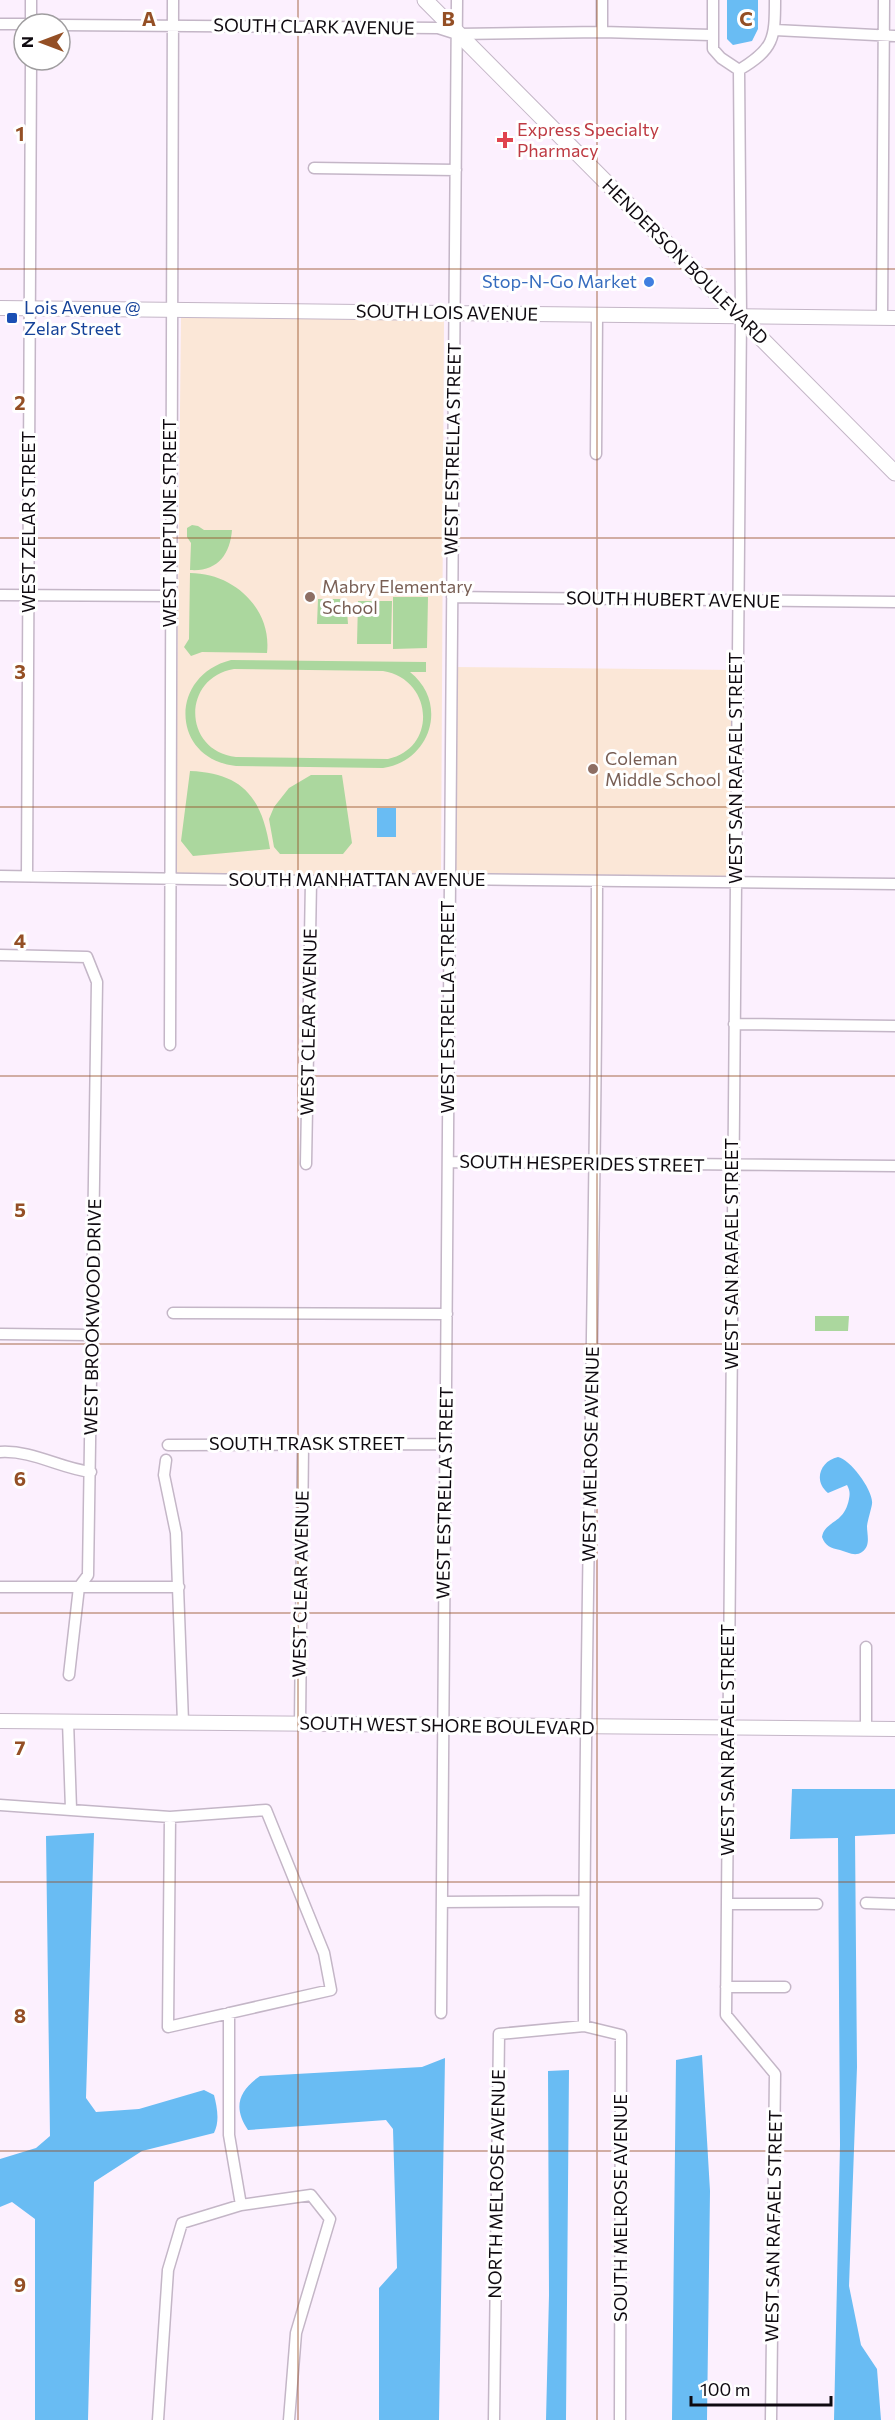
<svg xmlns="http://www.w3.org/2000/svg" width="895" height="2420" font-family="Commissioner,sans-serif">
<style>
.education{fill:#fbe7d7}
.green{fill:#abd79e;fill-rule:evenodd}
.water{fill:#69bcf3}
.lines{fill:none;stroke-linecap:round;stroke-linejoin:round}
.minor-casing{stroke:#c4b6c7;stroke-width:13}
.tertiary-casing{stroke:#c4b6c7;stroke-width:16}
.secondary-casing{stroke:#c4b6c7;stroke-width:17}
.minor{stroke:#fff;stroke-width:10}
.tertiary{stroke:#fff;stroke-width:14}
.secondary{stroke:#fff;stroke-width:15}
.grid{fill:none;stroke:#944f25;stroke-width:1.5;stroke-opacity:0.55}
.health-dot{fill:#e0444e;stroke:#fff;stroke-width:2}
.shop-dot{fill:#3f7fe0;stroke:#fff;stroke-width:2}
.transit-dot{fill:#1a4fb4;stroke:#fff;stroke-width:2}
.education-dot{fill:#8d6e63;stroke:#fff;stroke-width:2}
.labels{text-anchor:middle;stroke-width:6;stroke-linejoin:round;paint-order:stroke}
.street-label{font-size:18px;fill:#0f0a10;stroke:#fff}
.health-label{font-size:18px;fill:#be3a42;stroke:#fff;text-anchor:start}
.shop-label{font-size:18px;fill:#366cbe;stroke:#fff;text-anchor:end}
.transit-label{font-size:18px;fill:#164399;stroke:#fff;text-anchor:start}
.education-label{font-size:18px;fill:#785e54;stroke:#fff;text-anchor:start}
.grid-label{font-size:20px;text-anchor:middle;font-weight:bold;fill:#944f25;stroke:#fff;stroke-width:6;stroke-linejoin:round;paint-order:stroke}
</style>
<rect width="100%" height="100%" fill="#fcf0fe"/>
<!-- education -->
<path class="education" d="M181 317 444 321 441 873 175 877Z
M451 667 736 670 735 883 448 879Z"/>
<!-- green -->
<path class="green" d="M192 525 198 526 204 530H232C230 555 217 572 190 570L191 543 187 537V528Z
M190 573C234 573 272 609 267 653L202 652 191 656 184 647 189 639Z
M393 597H428L427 648 393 649Z
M318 599H346L348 624H317Z
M358 601H392L391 644H357Z
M231 660 426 662V672H410C449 703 431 761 383 768L236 766C171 759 168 676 231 660ZM234 669 383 671C433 679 438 748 388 759L236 757C183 751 181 678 234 669Z
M190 771C243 773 262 798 270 849L193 856 181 841Z
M311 775H342L352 843 343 854H280L274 847 269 819 274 807 289 788Z
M815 1316H849L848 1331H815Z"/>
<!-- water -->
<path class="water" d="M727 0H758V29L752 41 733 45 727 39Z
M377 808H396V837H377Z
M838 1457C850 1459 874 1491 872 1504 871 1510 868 1519 867 1526 867 1535 871 1546 862 1552 855 1557 847 1552 840 1550 831 1548 825 1546 822 1537 825 1520 844 1525 849 1499 850 1493 850 1491 847 1485L828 1493C813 1481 820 1461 838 1457Z
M792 1789H895V1834L855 1836 857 2067 849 2286 861 2345 877 2369 881 2420H834L840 2145 838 1838 790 1839Z
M94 1833 86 2098 96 2112 139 2109 204 2090 214 2095C217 2107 220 2121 214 2133L142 2151 94 2182 88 2420H35V2219L12 2202 0 2207V2159L36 2148 50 2136 46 1836Z
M702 2055 710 2191 707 2420H672L676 2060Z
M445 2058 439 2420H379V2288L397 2268 393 2129 386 2120 248 2130C233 2108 238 2091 260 2076L422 2067Z
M569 2070 566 2420H546L549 2295 548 2071Z"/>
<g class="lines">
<!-- minor casing -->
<g class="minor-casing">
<path id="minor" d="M602 0V32
M713 0V49L721 58 739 70
M0 24H24
M31 24V0
M60 25 438 28 457 34 602 32 711 35
M775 30 895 36
M739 70 741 316 726 2015 775 2074 771 2420
M739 70C774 49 775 39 775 0
M314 168 456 170
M882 317 884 0
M596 454 597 315
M0 595 171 596
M452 597 895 602
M0 876 311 881 448 879 895 884
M27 876 31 60
M0 955 87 957 97 982 88 1575 79 1587 69 1675
M734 1024 895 1026
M170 1045 173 0
M449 1162 895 1166
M306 1164 311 881
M173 1313 447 1314
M0 1334 92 1335
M168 1445 446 1444
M0 1452C33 1450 59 1468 91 1472
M166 1460 164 1475 176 1533 183 1722
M0 1587H179
M68 1721 71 1809
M300 1724 303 1444
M866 1728V1647
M0 1805 170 1817 266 1810 324 1953 331 1990 168 2027 170 1817
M442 1902 584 1901
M866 1903 895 1904
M727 1904H817
M726 1987H785
M229 2013V2135L241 2205
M441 2013 457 0
M584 2026C584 1644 596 1263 597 881
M158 2420 168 2270 182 2223 241 2205 311 2195 330 2219 296 2333 289 2420
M494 2420 499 2034 584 2026 621 2035 620 2420"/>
</g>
<!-- tertiary casing -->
<g class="tertiary-casing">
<path id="tertiary" d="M0 308 895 318
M0 1721 895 1729"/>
</g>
<!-- secondary casing -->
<g class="secondary-casing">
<path id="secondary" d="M425 0 895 473"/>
</g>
<!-- minor -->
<use href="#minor" class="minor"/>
<!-- tertiary -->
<use href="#tertiary" class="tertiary"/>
<!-- secondary -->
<use href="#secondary" class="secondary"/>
</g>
<!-- grid -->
<path class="grid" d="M298 0V2420M597 0V2420M0 269H895M0 538H895M0 807H895M0 1076H895M0 1344H895M0 1613H895M0 1882H895M0 2151H895"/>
<!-- markers -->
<path class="health-dot" d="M502 131h6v6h6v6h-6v6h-6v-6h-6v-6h6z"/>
<circle class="shop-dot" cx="649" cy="282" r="6"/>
<rect class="transit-dot" x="6" y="312" width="12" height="12" rx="3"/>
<g class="education-dot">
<circle cx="310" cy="597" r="6"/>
<circle cx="593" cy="769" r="6"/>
</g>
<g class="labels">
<!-- street labels -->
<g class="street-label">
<text transform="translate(314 27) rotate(1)" y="6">SOUTH CLARK AVENUE</text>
<text transform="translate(685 262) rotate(45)" y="6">HENDERSON BOULEVARD</text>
<text transform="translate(447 313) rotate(1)" y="6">SOUTH LOIS AVENUE</text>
<text transform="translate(453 449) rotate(-89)" y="6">WEST ESTRELLA STREET</text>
<text transform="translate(29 522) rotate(-90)" y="6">WEST ZELAR STREET</text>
<text transform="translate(170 523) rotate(-90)" y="6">WEST NEPTUNE STREET</text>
<text transform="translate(673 600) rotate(1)" y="6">SOUTH HUBERT AVENUE</text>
<text transform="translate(736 768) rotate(-90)" y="6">WEST SAN RAFAEL STREET</text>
<text x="357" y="886">SOUTH MANHATTAN AVENUE</text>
<text transform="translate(448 1007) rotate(-90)" y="6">WEST ESTRELLA STREET</text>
<text transform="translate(309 1022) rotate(-89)" y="6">WEST CLEAR AVENUE</text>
<text transform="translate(582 1164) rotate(1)" y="6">SOUTH HESPERIDES STREET</text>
<text transform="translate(732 1254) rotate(-90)" y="6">WEST SAN RAFAEL STREET</text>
<text transform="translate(93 1317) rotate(-89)" y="6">WEST BROOKWOOD DRIVE</text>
<text x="307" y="1450">SOUTH TRASK STREET</text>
<text transform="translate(591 1454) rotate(-89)" y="6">WEST MELROSE AVENUE</text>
<text transform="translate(445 1493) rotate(-89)" y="6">WEST ESTRELLA STREET</text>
<text transform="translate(301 1584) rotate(-89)" y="6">WEST CLEAR AVENUE</text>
<text transform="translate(447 1726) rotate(1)" y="6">SOUTH WEST SHORE BOULEVARD</text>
<text transform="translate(728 1740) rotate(-90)" y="6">WEST SAN RAFAEL STREET</text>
<text transform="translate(497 2184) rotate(-89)" y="6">NORTH MELROSE AVENUE</text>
<text transform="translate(621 2208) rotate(-90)" y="6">SOUTH MELROSE AVENUE</text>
<text transform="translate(774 2226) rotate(-89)" y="6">WEST SAN RAFAEL STREET</text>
</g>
<!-- health labels -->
<g class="health-label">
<text x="517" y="136">Express Specialty<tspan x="517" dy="21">Pharmacy</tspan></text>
</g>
<!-- shop labels -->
<g class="shop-label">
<text x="637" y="288">Stop-N-Go Market</text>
</g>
<!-- transit labels -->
<g class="transit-label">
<text x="24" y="314">Lois Avenue @<tspan x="24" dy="21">Zelar Street</tspan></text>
</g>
<!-- education labels -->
<g class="education-label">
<text x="322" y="593">Mabry Elementary<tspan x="322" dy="21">School</tspan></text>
<text x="605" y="765">Coleman<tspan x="605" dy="21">Middle School</tspan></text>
</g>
</g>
<g class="grid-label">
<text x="149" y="26">A</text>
<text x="448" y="26">B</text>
<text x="746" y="26">C</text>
<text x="20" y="141">1</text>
<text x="20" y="410">2</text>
<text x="20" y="679">3</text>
<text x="20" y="948">4</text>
<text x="20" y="1217">5</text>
<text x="20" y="1486">6</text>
<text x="20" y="1755">7</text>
<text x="20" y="2023">8</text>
<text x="20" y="2292">9</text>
</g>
<!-- north arrow -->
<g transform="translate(42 42) rotate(270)"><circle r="28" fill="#ffffff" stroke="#9f9d9f" stroke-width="1.5"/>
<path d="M0-4.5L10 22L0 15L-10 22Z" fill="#944f25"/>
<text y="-9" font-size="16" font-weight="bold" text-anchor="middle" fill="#0f0a10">N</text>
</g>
<!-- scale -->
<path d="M691 2396v9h140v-9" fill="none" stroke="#0f0a10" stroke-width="3"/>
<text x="700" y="2396" font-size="18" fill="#0f0a10" stroke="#ffffff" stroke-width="4.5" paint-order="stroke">100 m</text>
</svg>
